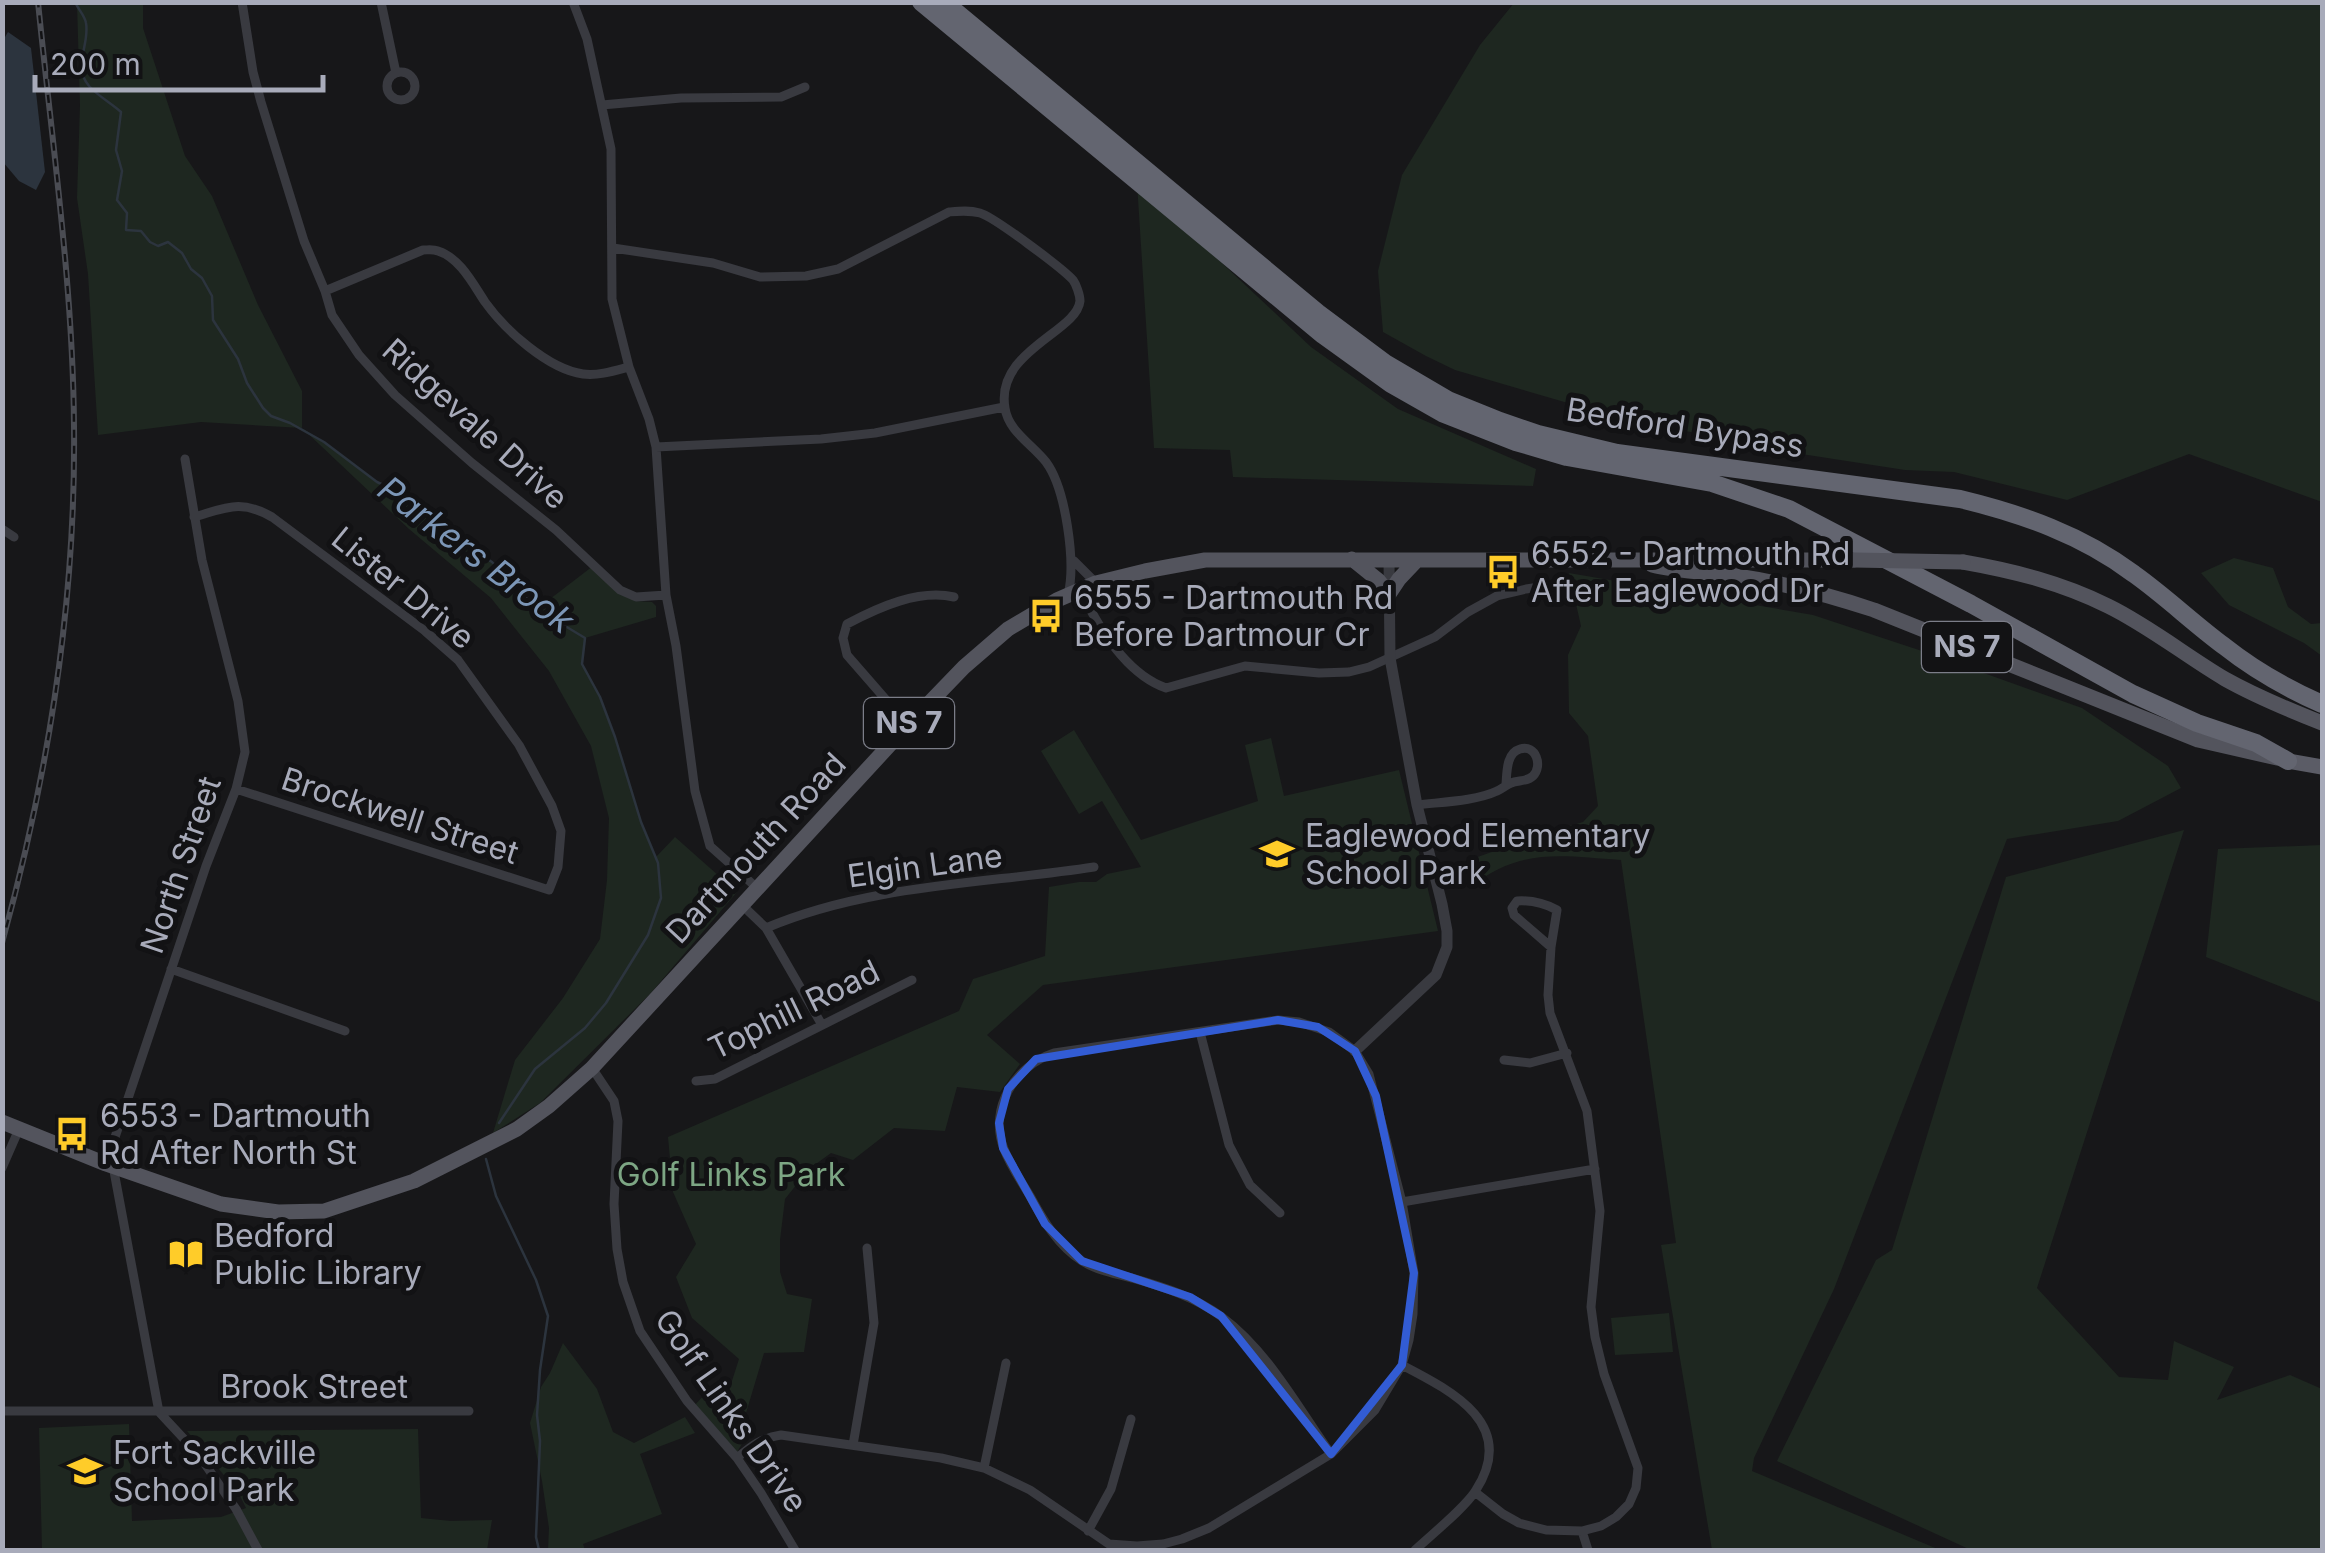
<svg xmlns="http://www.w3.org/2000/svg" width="2325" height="1553" font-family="Inter,sans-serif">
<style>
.green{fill:#1e2720}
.water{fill:#2c343e}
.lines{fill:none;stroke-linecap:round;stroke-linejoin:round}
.stream{stroke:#2c343e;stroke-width:2.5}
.minor{stroke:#393a40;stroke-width:9}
.tertiary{stroke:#393a40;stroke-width:11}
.primary{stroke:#53545d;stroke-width:15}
.trunk{stroke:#5b5c66;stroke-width:15}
.motorway{stroke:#636570;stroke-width:18}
.rail-casing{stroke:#4a4c53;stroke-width:6}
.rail{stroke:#121214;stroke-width:2.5;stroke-dasharray:8;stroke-linecap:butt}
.primary-bridge{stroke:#53545d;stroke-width:15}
.marked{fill:none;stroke:#325cd4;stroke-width:8;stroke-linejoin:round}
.labels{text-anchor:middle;stroke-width:10;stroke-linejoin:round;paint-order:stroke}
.shield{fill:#121214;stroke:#7b7d88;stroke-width:2.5}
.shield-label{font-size:30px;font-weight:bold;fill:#a8abba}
.street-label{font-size:32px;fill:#a8abba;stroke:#121214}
.poi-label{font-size:32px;fill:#a8abba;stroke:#121214;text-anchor:start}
.park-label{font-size:32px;fill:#7da684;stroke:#121214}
.water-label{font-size:35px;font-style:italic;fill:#7c96b7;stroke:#121214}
</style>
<rect width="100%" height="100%" fill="#171719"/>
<!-- green -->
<path class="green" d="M77 3H143V28L185 156 212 196 258 305 302 391V428L324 442 377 482 409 497 446 533 492 562 537 609 593 566 635 601 652 602 656 606V617L585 638 582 664 600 697 613 731 641 822 656 857 675 837 737 892 650 994 540 1103 493 1133 515 1060 563 998 600 939 607 880 609 818 591 746 549 671 491 598 409 529 302 428 201 422 98 435 88 274 77 198 80 105Z
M1514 3H2322V502L2189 454 2067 500 1954 472 1905 470 1795 453 1616 417 1455 370 1426 356 1383 332 1378 271 1402 175 1480 45Z
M1137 183 1311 347 1398 409 1536 469 1533 486 1233 477 1230 450 1154 448Z
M2234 558 2273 568 2288 607 2311 624 2322 623V656L2304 643 2229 605 2201 573Z
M1569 573 1813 615 1925 652 2082 708 2168 766 2181 788 2118 821 2007 839 1834 1289 1754 1458 1752 1471 1940 1550H1712L1661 1245 1676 1243 1621 860C1560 856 1521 847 1469 888L1458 864 1545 833 1583 822 1598 806 1588 736 1569 713 1568 655 1581 626Z
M1074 730 1141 840 1258 801 1245 745 1271 738 1284 796 1399 770 1438 931 1043 985 987 1035 1020 1064 1000 1092 957 1087 945 1131 894 1128 853 1160 831 1153 809 1169 785 1199 780 1240V1272L787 1294 812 1299 804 1352 764 1353 743 1423 753 1430 747 1435 736 1454 694 1406 705 1394 723 1409 739 1359 692 1318 676 1277 696 1244 673 1192 668 1137 959 1011 973 979 1045 956 1049 887 1079 882H1096L1107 874 1141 867 1102 801 1079 814 1041 751Z
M2184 830 2037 1288 2119 1377 2168 1380 2174 1341 2234 1367 2217 1400 2290 1375 2322 1389V1550H1971L1777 1461 1876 1260 1892 1250 2006 877Z
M2322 845V1003L2206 957 2218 849Z
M1669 1313 1673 1352 1615 1355 1611 1318Z
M563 1343 597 1389 613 1432 634 1443 685 1417 695 1433 640 1454 662 1514 583 1544 585 1550H548L549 1528 542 1481 530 1423 541 1387 550 1373Z
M129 1424 132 1521 221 1517 246 1508 238 1492 187 1431 418 1429 421 1518 451 1521 492 1520 487 1550H42L39 1428Z"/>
<!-- water -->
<path class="water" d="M8 32 31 48 45 172 36 190 19 181 3 162 2 42Z"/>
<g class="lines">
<!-- stream -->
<path class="stream" d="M75 2C78 9 85 16 86 23 90 45 72 66 89 86 98 96 111 103 121 112L116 150 122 171 117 200 127 213 126 230 141 231 150 242 158 246 168 242 182 253 191 269 202 278 212 296 213 320 238 359 247 383 263 408 271 416 290 423 324 442 377 482 409 497 446 533 492 562 537 609 585 638 582 664 600 697 615 737 641 822 658 863 661 898 648 935 606 1003 585 1028 535 1069 499 1123
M486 1159 496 1196 536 1280 548 1316 540 1370 537 1415 540 1441 536 1537 539 1550"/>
<!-- minor -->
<path class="minor" d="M242 2 253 72 261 102 304 241 325 291 332 315 359 355 395 395 472 463 556 530 620 590 636 597 666 595
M381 2 396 73
M573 2 587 39 611 149 612 299 629 367 649 419 656 447 666 595 676 646 695 791 710 846 756 887
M387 86a14 14 0 1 1 28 0a14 14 0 1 1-28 0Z
M602 105 681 98 781 97 805 87
M613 248 713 263 760 277 806 276 838 269 949 212C960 211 969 210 980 213 994 217 1062 268 1073 280 1076 284 1080 295 1080 301 1077 332 995 351 1005 408 1008 431 1033 445 1046 462 1066 489 1076 563 1068 595
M325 291 423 250C428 250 433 249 438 251 460 258 473 284 485 302 505 330 548 369 583 374 598 376 614 371 629 367
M656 447 821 439 875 433 1004 407
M194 517C226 508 241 499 272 517L425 631 458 660 519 745 552 806 561 831 558 867 549 890 236 789
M2 529 14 537
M1074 561 1096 583
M1080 589C1097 625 1126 674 1166 688L1245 666 1319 673 1349 672 1369 667 1435 637 1468 612 1497 596 1526 589 1567 583
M908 725 847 655 843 638 847 624C879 607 919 589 954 597
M1417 805C1441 802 1476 801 1497 791 1502 789 1506 785 1511 783 1518 780 1527 782 1533 776 1543 766 1536 744 1520 749 1506 753 1507 773 1506 784
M741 904 766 928 822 1025
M766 928C870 884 984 884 1094 867
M171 969 345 1031
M1200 1032 1229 1145 1250 1185 1280 1213
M1504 1060 1530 1063 1567 1053
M592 1068 614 1101 618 1121 614 1204 617 1249 623 1282 640 1331 687 1401 737 1458 761 1493 795 1550
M696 1081 715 1079 912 980
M106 1164 206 866 236 789 245 752 238 701 202 560 185 459
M113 1166 159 1412 198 1454 236 1509 258 1550
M2 1168 19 1129
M1402 1202 1595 1169
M1402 1365C1452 1391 1518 1424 1476 1490 1466 1507 1431 1535 1415 1550
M2 1411H469
M853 1445 874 1323 867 1248
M737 1458C751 1446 761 1438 781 1435L941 1458 984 1468 1030 1490 1109 1544 1137 1546 1163 1544 1182 1539 1209 1528 1331 1454 1375 1410 1402 1365 1409 1340 1413 1314 1414 1273 1402 1202 1369 1074 1355 1051 1329 1032 1299 1022 1278 1020 1054 1053C1015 1066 988 1108 1004 1149 1010 1165 1021 1181 1030 1196 1043 1220 1058 1246 1082 1261 1096 1270 1115 1274 1132 1278 1164 1287 1195 1297 1222 1317 1268 1351 1298 1408 1331 1454
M984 1468 1006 1363
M1475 1492 1503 1514 1519 1523 1546 1530 1582 1531 1601 1526 1616 1517 1629 1504 1636 1488 1638 1468 1604 1374 1595 1337 1591 1307 1600 1211 1587 1111 1550 1013 1548 995 1551 947 1557 910C1544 903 1532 900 1517 901L1512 908 1514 915 1551 947
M1088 1531 1111 1489 1131 1419
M1582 1531 1588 1550"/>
<!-- tertiary -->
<path class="tertiary" d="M1355 1051 1436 975 1447 947V931L1442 904 1417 805 1390 658 1389 559"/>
<!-- primary -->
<path class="primary" d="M1352 559 1378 580 1389 594 1399 579 1417 560
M1963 562C2014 571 2062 583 2108 606 2149 626 2186 656 2225 679 2257 697 2289 710 2322 723
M1652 565C1680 572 1709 572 1737 576 1784 583 1829 595 1874 610L2198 740 2277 758
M2 1122 106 1164 221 1204 278 1212 324 1211 414 1181 517 1129 549 1106 592 1068 908 725 964 667 1008 629 1057 600 1096 583 1145 571 1205 560H1854"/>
<!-- trunk -->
<path class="trunk" d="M2288 761 2322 767"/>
<!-- motorway -->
<path class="motorway" d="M921 2 1323 335 1391 384 1442 413 1516 442 1567 457 1712 483 1789 509 1971 604 2133 694 2197 723 2256 743 2288 761
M944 2 1318 313 1385 363 1448 400 1500 421 1538 434 1617 453 1960 499C2022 514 2082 535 2134 574 2165 596 2193 623 2224 646 2253 669 2288 689 2322 704"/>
<!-- rail casing -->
<g class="rail-casing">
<path id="rail" d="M2 943C49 773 76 602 74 426 73 285 52 143 38 2"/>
</g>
<!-- rail -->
<use href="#rail" class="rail"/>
<!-- primary-bridge -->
<path class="primary-bridge" d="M1854 560 1963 562"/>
</g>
<!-- marked area -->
<path class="marked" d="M1278 1020 1318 1027 1355 1051 1376 1096 1414 1273 1402 1365 1331 1454 1221 1316 1190 1297 1082 1261 1045 1224 1003 1148 999 1123 1008 1089 1036 1059Z"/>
<!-- icons -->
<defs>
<g id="bus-bare" transform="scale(2.7)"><path d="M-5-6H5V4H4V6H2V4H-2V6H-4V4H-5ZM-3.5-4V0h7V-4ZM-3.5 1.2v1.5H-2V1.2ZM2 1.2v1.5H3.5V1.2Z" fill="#ffcc29" stroke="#121214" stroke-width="2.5" paint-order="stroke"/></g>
<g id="school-bare" transform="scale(2.7)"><path d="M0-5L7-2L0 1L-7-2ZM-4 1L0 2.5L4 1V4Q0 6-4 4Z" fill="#ffcc29" stroke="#121214" stroke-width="2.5" paint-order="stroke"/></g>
<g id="library-bare" transform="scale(2.7)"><path d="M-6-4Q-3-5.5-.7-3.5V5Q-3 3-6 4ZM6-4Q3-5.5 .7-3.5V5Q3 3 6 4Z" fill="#ffcc29" stroke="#121214" stroke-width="2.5" paint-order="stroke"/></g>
</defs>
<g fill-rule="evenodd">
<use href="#bus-bare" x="1503" y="572"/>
<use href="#bus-bare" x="1046" y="616"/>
<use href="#school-bare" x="1277" y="854"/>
<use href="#bus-bare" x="72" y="1134"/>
<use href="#library-bare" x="186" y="1254"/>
<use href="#school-bare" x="85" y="1471"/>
</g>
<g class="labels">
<!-- shield labels -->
<g class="shield">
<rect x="1922" y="622" width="90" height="50" rx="8"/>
<rect x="864" y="698" width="90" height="50" rx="8"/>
</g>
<g class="shield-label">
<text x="1967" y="657">NS 7</text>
<text x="909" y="733">NS 7</text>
</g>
<!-- street labels -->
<g class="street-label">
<text transform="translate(475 424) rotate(42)" y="11">Ridgevale Drive</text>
<text transform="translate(1685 428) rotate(9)" y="11">Bedford Bypass</text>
<text transform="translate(403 588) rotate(39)" y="11">Lister Drive</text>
<text transform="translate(400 816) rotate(18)" y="11">Brockwell Street</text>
<text transform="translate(756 848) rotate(-47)" y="11">Dartmouth Road</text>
<text transform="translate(181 865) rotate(-71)" y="11">North Street</text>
<text transform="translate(925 866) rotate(-8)" y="11">Elgin Lane</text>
<text transform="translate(794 1010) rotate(-26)" y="11">Tophill Road</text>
<text x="314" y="1398">Brook Street</text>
<text transform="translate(731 1411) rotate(55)" y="11">Golf Links Drive</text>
</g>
<!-- poi labels -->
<g class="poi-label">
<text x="1531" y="565">6552 - Dartmouth Rd<tspan x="1531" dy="37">After Eaglewood Dr</tspan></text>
<text x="1074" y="609">6555 - Dartmouth Rd<tspan x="1074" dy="37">Before Dartmour Cr</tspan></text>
<text x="1305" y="847">Eaglewood Elementary<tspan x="1305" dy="37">School Park</tspan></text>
<text x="100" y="1127">6553 - Dartmouth<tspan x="100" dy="37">Rd After North St</tspan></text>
<text x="214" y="1247">Bedford<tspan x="214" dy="37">Public Library</tspan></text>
<text x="113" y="1464">Fort Sackville<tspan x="113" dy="37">School Park</tspan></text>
</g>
<!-- park labels -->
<g class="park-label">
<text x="731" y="1186">Golf Links Park</text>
</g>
<!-- water labels -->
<g class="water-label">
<text transform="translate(476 555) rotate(37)" y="12">Parkers Brook</text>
</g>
</g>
<!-- border -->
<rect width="2325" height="1553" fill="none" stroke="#a8abba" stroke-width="10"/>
<!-- scale -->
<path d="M35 75v15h288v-15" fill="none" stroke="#a8abba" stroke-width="5"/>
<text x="50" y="75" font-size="30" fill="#a8abba" stroke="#121214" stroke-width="8" paint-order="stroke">200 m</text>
</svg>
